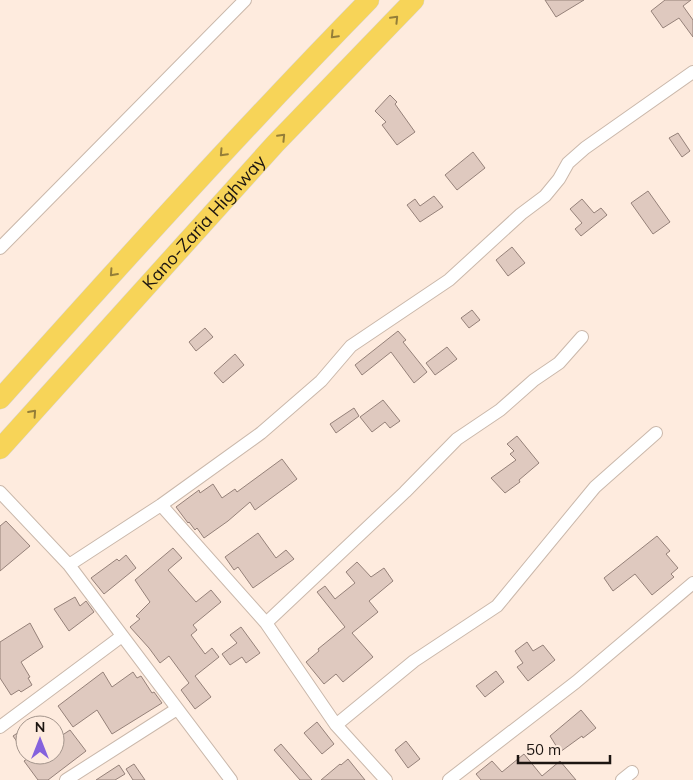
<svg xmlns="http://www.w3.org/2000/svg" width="693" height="780" font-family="Mulish,sans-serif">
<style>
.building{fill:#dfc9bf;stroke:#958179}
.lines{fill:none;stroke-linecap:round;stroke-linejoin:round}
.minor-casing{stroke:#cab8ab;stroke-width:14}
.trunk-casing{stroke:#d6d5d4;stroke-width:21}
.minor{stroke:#fff;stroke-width:12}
.trunk{stroke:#f7d458;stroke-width:20}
.oneway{stroke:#947e38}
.labels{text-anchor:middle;stroke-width:5;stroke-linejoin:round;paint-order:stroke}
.street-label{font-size:18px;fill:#1c1511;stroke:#feebde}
</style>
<rect width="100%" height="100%" fill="#feebde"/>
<!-- building -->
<path class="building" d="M545 0H584L556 17Z
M665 0H691L683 6 693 20V37L679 18 663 28 651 11Z
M390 95 397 102 395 104 415 132 397 145 382 125 386 122 375 111Z
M678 133 690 151 682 157 669 138Z
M473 152 485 168 457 190 445 175Z
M648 191 670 222 653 234 631 203Z
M434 196 443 207 420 222 407 205 415 199 420 206Z
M582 199 594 213 601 208 607 215 581 236 575 229 582 223 570 209Z
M512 247 525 263 508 276 496 260Z
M472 310 480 320 469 328 461 318Z
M205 328 213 337 196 351 189 342Z
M398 331 406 340 403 342 427 372 414 383 391 352 362 375 355 365Z
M447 347 457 359 435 375 426 363Z
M235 354 244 365 223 383 214 373Z
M383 400 400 421 390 428 385 422 372 432 360 417Z
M354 408 359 416 336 433 330 424Z
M517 436 539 463 519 480 520 482 505 493 491 478 516 460 510 454 514 451 507 444Z
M282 459 297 479 255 510 250 502 228 521 204 538 197 528 195 530 189 522 188 523 176 507 199 490 200 493 213 484 222 498 235 489 237 492Z
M6 521 30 546 0 571V526Z
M258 533 276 558 286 550 294 559 253 588 238 567 234 570 225 557Z
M657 536 670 551 666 554 678 568 671 574 674 577 652 595 635 574 613 591 604 578Z
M173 548 182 558 168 570 196 602 211 590 221 602 193 625 197 630 191 635 205 654 212 648 219 657 195 676 211 697 195 709 181 690 189 683 169 656 160 663 149 648 130 627 140 619 136 616 150 602 135 580Z
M126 555 136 568 104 594 91 578 117 559 119 561Z
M357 562 371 577 384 568 393 581 369 601 378 612 352 633 373 657 343 682 336 674 324 684 306 662 319 651 318 649 345 627 317 592 325 586 335 599 355 583 346 572Z
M75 597 80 606 86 601 94 612 69 631 54 609Z
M30 623 43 647 21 662 30 677 28 678 32 685 21 692 19 690 11 695 0 678V642Z
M241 627 260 653 246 663 242 657 230 665 222 654 237 643 230 635Z
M527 642 533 651 543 645 555 660 528 681 517 667 523 663 515 651Z
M496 671 504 682 485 697 476 686Z
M103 672 112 687 133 672 137 678 141 676 152 693 154 692 162 703 112 734 97 710 73 727 58 706Z
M581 710 596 728 583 738 582 736 560 752 550 736Z
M317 722 334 744 322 754 304 733Z
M25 728V753L13 736Z
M70 730 86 751 48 780H38L24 761 33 755H55V740Z
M406 741 420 759 408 768 395 750Z
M281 744 312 780H300L274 750Z
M524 754 542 776 560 761 576 780H481L476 774 492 761 502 772Z
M348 759 365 780H321L340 764 341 765Z
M134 764 145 780H133L126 769Z
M119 765 125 774 115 780H96Z"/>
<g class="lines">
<!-- minor casing -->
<g class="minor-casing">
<path id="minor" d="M0 248 245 0
M0 492 69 565 231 780
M161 505 266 623 336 725 386 780
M69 565 161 505 261 433 321 381 351 346 449 280 521 214 545 196 559 179 568 163 585 148 693 72
M266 623 405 492 457 439 500 410 534 380 559 363 582 337
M336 725 414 661 497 606 595 487 656 433
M0 727 122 636
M66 780 177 709
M449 780 576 682 693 583
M622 780 632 772"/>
</g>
<!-- trunk casing -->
<g class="trunk-casing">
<g id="trunk">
<path d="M0 399C121 264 242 130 369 0"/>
<path id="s1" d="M0 449 275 144 414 0"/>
</g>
</g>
<!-- minor -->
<use href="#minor" class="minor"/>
<!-- trunk -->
<use href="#trunk" class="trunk"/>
</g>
<!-- one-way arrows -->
<defs><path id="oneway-chevron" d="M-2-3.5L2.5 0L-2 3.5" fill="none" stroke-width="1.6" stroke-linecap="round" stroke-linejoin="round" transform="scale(1.25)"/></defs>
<g class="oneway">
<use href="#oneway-chevron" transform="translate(395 19) rotate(-46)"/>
<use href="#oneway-chevron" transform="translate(334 35) rotate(134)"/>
<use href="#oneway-chevron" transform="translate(282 137) rotate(-46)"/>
<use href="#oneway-chevron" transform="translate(223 153) rotate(133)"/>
<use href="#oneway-chevron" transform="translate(113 273) rotate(132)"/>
<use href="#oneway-chevron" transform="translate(33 413) rotate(-48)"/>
</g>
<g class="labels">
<!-- street labels -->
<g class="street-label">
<text dy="6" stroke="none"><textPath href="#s1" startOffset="305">Kano-Zaria Highway</textPath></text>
</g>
</g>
<!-- north arrow -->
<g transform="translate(40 740)"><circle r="24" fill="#feebde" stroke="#a4958c"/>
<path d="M0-4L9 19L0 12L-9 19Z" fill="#8562dd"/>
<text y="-8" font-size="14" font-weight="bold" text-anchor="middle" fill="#1c1511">N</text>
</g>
<!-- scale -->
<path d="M518 755v8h92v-8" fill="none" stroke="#1c1511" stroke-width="2.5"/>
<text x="526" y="755" font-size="15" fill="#1c1511" stroke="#feebde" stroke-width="4" paint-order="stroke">50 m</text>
</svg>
